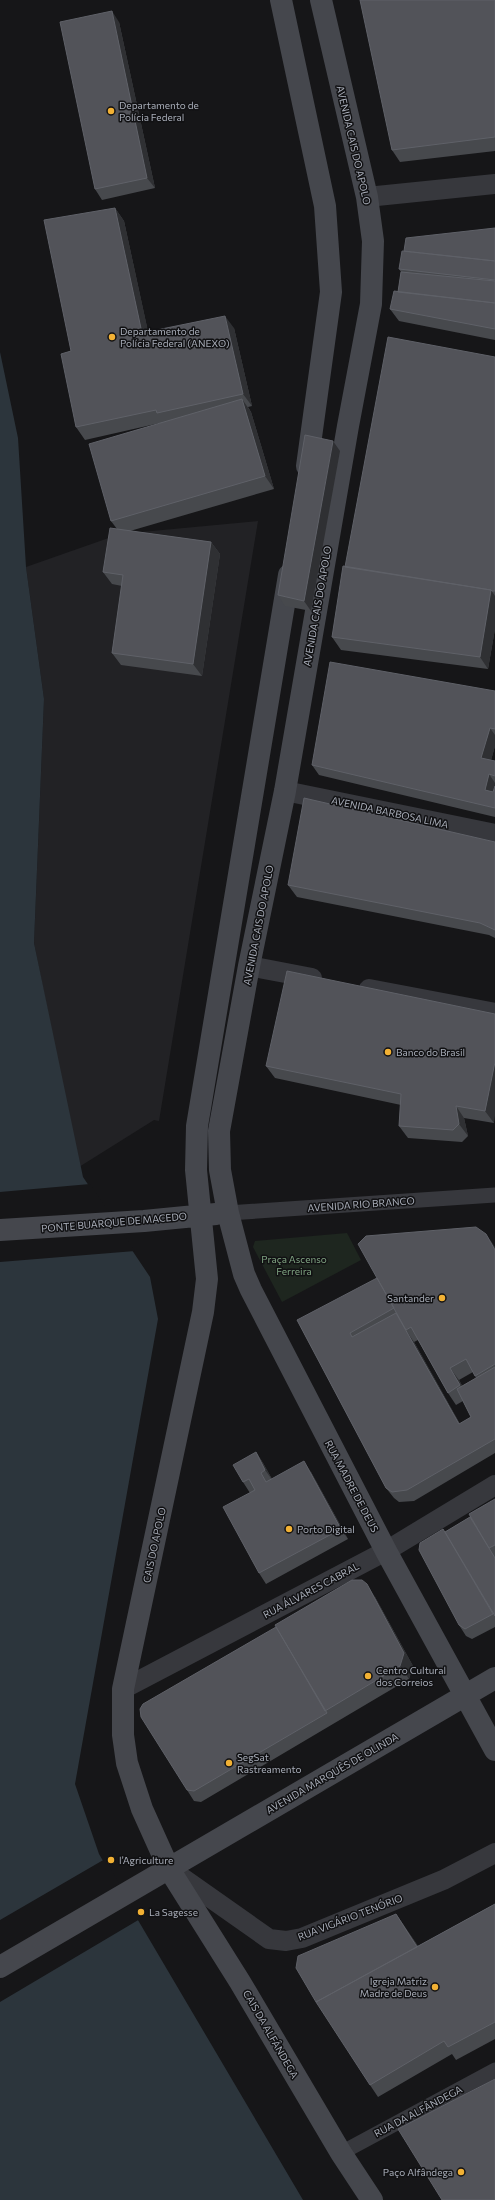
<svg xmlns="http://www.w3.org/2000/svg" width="495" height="2200" font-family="Commissioner,sans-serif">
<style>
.built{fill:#222225}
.green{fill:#1e261f}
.water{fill:#2c353c}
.pier{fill:#161618}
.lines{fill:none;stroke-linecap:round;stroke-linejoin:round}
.pedestrian{stroke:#37383d;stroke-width:15}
.minor{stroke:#37383d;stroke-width:20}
.secondary{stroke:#45474d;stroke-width:22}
.wall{fill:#47494d;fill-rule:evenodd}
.shaded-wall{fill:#2f3033}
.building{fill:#525359;stroke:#5f6168}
.poi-dot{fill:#f2b134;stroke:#111113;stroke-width:1.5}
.labels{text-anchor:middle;stroke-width:3;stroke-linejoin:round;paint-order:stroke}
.poi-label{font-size:10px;fill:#a8adb8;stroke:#111113;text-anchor:start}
.street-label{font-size:10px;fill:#a8adb8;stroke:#111113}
.park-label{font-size:10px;fill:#7fa381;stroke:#111113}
</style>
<rect width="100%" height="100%" fill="#161618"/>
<!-- built -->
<path class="built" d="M258 521 159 1121 154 1120 79 1167 34 943 44 699 26 567 120 534Z"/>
<!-- green -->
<path class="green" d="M347 1233 361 1260 282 1302 253 1247 255 1241Z"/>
<!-- water -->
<path class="water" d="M0 352 18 438 26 567 44 699 34 943 83 1177 150 1277 158 1319 75 1784 99 1854 303 2200H0Z"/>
<!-- pier -->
<path class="pier" d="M90 1184 135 1251 0 1262V1192Z
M105 1859 140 1919 0 2002V1920Z"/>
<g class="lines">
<!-- pedestrian -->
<path class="pedestrian" d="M228 1213 495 1195
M341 2153 495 2070"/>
<!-- minor -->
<path class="minor" d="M367 197 495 184
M285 791 495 834
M249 966 312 978
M369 989 495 1013
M123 1689 386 1551 495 1485
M171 1870 269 1939 286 1941 302 1938 443 1880 495 1853"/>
<!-- secondary -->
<path class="secondary" d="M281 0 325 206 331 292 307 466
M321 0 367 197 373 241 371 304 348 426 285 791 249 966 219 1131 220 1170 228 1213 244 1274 251 1290 386 1551 495 1750
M289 575 197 1126 196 1170 207 1279 203 1312 123 1689V1735L127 1763 142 1809 169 1869 240 1982 341 2153 372 2200
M0 1230 144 1221 216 1214
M0 1967 495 1678"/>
</g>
<!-- wall -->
<path class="wall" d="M495 0V151L400 162 392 150Z
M119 22 155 188 102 200 95 189Z
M115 208 124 221 148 332 234 328 252 406 248 407 251 412 274 489 130 531 211 542 220 554 202 676 121 665 112 653 122 586 112 584 103 572 117 529 111 521 160 423 85 440 76 427 71 351Z
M495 228V340L399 321 390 309 398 292 401 272 399 269Z
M495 357V629L488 669 341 650 332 637 345 567Z
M340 451 311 611 285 606 278 595Z
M495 691V746L491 760 495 761V817L319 775 312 765Z
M495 842V938L489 935 297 897 288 885Z
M495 1014 494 1123 464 1118 468 1136 462 1142 408 1138 399 1126 401 1105 275 1078 266 1066Z
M495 1247V1453L414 1501 399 1502 394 1498 386 1488 297 1320ZM418 1340 448 1393 456 1405 463 1401 471 1417 460 1424 414 1342ZM473 1372 476 1378 462 1386 459 1380Z
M256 1452 263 1463 272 1479 311 1472 348 1539 266 1584 259 1573 250 1493 243 1482Z
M495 1499V1627L472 1639 466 1636 459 1625 445 1532 470 1517Z
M375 1597 413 1666 409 1679 201 1802 194 1801 187 1790Z
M495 1904V2039L456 2060 452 2054 378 2097 370 2085 396 1914 418 1946Z"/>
<!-- shaded-wall -->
<path class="shaded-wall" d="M112 11 119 22 155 188 147 178Z
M115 208 124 221 151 345 142 333Z
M225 316 234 328 252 406 243 394Z
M242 399 251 412 274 489 265 476Z
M333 441 340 451 311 611 304 601Z
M211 542 220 554 202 676 193 664Z
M491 590 495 596V629L488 669 480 657Z
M490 728 495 735V746L489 768 481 758Z
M489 774 495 783V788L492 800 485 790Z
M495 1062V1116L494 1123 485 1111Z
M456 1106 464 1118 468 1136 459 1124Z
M486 1234 495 1247V1250Z
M407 1332 414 1342 466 1435 459 1424Z
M450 1368 459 1380 469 1397 460 1385Z
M256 1452 263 1463 273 1481 265 1470Z
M304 1461 311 1472 348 1539 341 1529Z
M367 1584 375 1597 413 1666 409 1679 400 1666Z
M396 1914 403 1924 426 1959 419 1949Z"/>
<!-- building -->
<path class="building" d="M360 0H495V137L392 150Z
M112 11 147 178 95 189 60 22Z
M115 208 142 333 225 316 243 394 157 413 156 410 76 427 61 354 71 351 44 220Z
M495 228V261L404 251 406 238Z
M402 251 495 261V280L399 269Z
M401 272 495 281V303L398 292Z
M394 291 495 303V329L390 309Z
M388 337 495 357V591H492L491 590 345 567Z
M242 399 265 476 111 521 89 444Z
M305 435 333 441 304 601 278 595Z
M110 528 211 542 193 664 112 653 123 575 103 572Z
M343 566 491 590 480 657 332 637Z
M330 662 495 691V729L490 728 481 758 495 761V776L489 774 485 790 493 792 495 786V808L312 765Z
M304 798 495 842V930L480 923 288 885Z
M287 971 495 1014V1062L485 1111 456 1106 459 1124 453 1130 399 1126 401 1094 266 1066Z
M476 1227 486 1234 495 1250V1364L475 1376 466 1359 450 1368 460 1385 448 1393 411 1327 406 1330 358 1244 366 1236Z
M377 1278 394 1308 350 1333 352 1337 396 1313 459 1424 471 1417 457 1389 495 1367V1439L407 1490 392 1492 386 1488 297 1320Z
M256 1452 265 1470 261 1473 266 1482 304 1461 341 1529 259 1573 223 1507 255 1490 249 1479 243 1482 233 1465Z
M495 1499V1545L489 1548 469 1514Z
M470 1517 495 1558V1616L445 1532Z
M443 1529 493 1614 465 1629 459 1625 419 1550 420 1543Z
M352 1580H362L367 1584 404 1653 400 1666 325 1711 275 1625Z
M276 1627 327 1713 194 1791 187 1790 141 1717 140 1709 143 1704Z
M495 1904V2022L448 2047 444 2041 370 2085 316 2002Z
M396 1914 417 1947 316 2002 296 1968 298 1956Z
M495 2079V2200H442L398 2129Z"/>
<!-- markers -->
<g class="poi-dot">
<circle cx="111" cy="111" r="4"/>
<circle cx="112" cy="337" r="4"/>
<circle cx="388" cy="1052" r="4"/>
<circle cx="442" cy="1298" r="4"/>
<circle cx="289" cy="1529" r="4"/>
<circle cx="368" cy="1676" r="4"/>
<circle cx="229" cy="1763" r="4"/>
<circle cx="111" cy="1860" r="4"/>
<circle cx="141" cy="1912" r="4"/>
<circle cx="435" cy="1987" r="4"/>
<circle cx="461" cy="2172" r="4"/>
</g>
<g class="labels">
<!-- poi labels -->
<g class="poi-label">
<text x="119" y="109">Departamento de<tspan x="119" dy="12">Polícia Federal</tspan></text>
<text x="120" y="335">Departamento de<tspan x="120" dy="12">Polícia Federal (ANEXO)</tspan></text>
<text x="396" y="1056">Banco do Brasil</text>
<text x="434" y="1302" text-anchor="end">Santander</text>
<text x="297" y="1533">Porto Digital</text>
<text x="376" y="1674">Centro Cultural<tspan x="376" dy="12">dos Correios</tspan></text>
<text x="237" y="1761">SegSat<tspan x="237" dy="12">Rastreamento</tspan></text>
<text x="119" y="1864">l’Agriculture</text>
<text x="149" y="1916">La Sagesse</text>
<text x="427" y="1985" text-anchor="end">Igreja Matriz<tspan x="427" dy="12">Madre de Deus</tspan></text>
<text x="453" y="2176" text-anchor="end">Paço Alfândega</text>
</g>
<!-- street labels -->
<g class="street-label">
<text transform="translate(354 145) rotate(77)" y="4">AVENIDA CAIS DO APOLO</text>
<text transform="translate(317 606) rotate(-80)" y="4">AVENIDA CAIS DO APOLO</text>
<text transform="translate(390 812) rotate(12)" y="4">AVENIDA BARBOSA LIMA</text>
<text transform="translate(258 925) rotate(-79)" y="4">AVENIDA CAIS DO APOLO</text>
<text transform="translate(361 1204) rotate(-4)" y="4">AVENIDA RIO BRANCO</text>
<text transform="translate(114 1222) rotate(-5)" y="4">PONTE BUARQUE DE MACEDO</text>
<text transform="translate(352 1486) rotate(62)" y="4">RUA MADRE DE DEUS</text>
<text transform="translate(154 1545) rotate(-78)" y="4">CAIS DO APOLO</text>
<text transform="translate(311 1590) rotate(-28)" y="4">RUA ÁLVARES CABRAL</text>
<text transform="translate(332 1773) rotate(-30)" y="4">AVENIDA MARQUÊS DE OLINDA</text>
<text transform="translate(350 1917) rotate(-21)" y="4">RUA VIGÁRIO TENÓRIO</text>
<text transform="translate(271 2034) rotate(60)" y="4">CAIS DA ALFÂNDEGA</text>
<text transform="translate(418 2111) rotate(-28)" y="4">RUA DA ALFÂNDEGA</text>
</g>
<!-- park labels -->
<g class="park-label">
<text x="294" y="1263">Praça Ascenso<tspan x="294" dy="12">Ferreira</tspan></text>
</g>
</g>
</svg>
